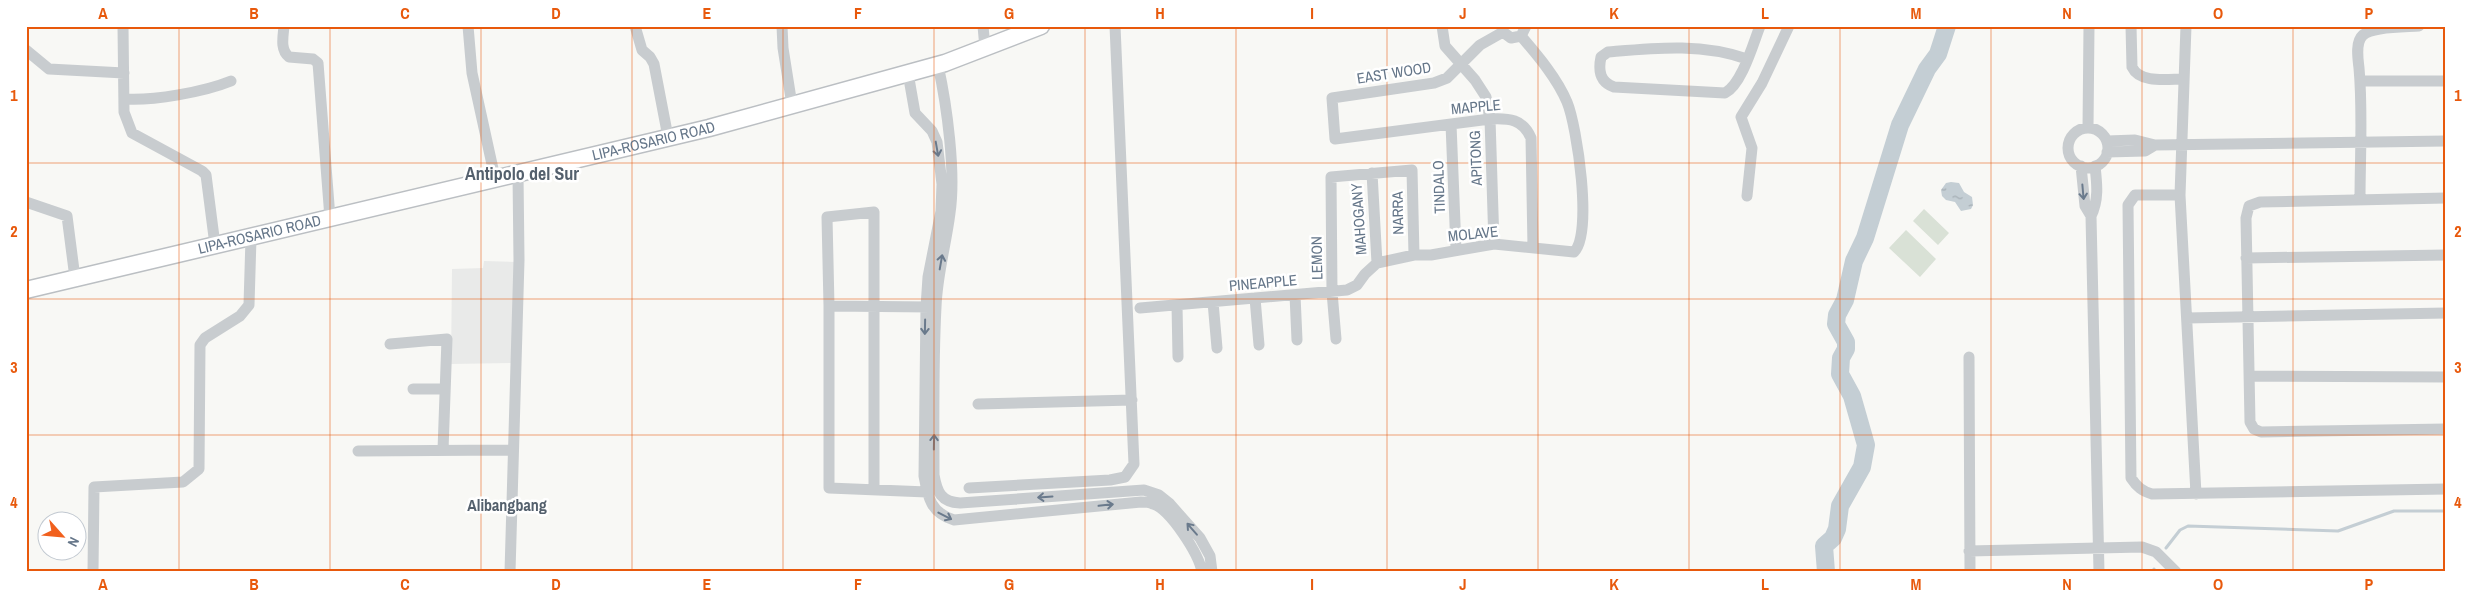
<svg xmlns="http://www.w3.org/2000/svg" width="2472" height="598" font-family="'Archivo Narrow',sans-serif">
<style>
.built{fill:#e9eae9}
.pitch{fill:#d9e1d6}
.water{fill:url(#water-ripples)}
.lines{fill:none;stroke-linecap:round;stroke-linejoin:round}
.stream{stroke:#c4ced4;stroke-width:3}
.river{stroke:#c4ced4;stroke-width:18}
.primary-casing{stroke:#bbbfc3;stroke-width:19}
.minor{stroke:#c8cccf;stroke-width:11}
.primary{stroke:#fff;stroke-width:16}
.oneway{stroke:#6a7a8c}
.grid{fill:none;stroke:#e8590c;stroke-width:1;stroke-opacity:0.55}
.labels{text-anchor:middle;stroke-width:5;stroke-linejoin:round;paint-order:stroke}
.street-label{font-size:15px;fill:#657689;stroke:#fff}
.neighbourhood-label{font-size:16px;font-weight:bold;fill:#54606d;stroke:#fff}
.quarter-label{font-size:18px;font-weight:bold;fill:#54606d;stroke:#fff}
.neatline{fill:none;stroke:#e8590c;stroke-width:2}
.grid-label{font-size:16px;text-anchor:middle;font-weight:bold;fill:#e8590c}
</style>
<defs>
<pattern id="water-ripples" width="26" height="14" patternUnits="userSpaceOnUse" patternTransform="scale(1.25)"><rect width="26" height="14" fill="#c4ced4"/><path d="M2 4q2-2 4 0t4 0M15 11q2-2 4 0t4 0" fill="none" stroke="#a3acb2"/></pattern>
</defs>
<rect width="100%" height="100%" fill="#f8f8f5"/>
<!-- built -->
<path class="built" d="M484 261 516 262 514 363 451 364 452 269 483 268Z"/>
<!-- pitch -->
<path class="pitch" d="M1924 209 1949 233 1938 245 1913 221Z
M1906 230 1936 259 1920 277 1889 248Z"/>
<!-- water -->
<path class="water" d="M1951 182 1959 183 1964 192 1972 197 1973 205 1971 209 1961 211 1955 202 1946 200 1942 196 1941 190 1946 183Z"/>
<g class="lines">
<!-- stream -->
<path class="stream" d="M2166 548 2180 530 2188 526 2338 531 2394 511H2446
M2152 572 2154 569"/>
<!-- river -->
<path class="river" d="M1826 572 1824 546 1833 538 1837 529 1840 506 1862 467 1866 445 1852 396 1840 374 1841 358 1846 349V342L1836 324 1837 315 1845 300 1854 261 1865 238 1900 125 1927 69 1938 54 1947 26"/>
<!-- primary casing -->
<g class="primary-casing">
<g id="primary">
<path id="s1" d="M26 290 709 128 945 63 1041 26"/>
</g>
</g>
<!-- minor -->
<path class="minor" d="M123 26 124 112 132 133 202 171 206 175 215 245
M284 26C283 37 280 50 289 57L313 59 318 63 330 218
M468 26 472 73 495 178
M635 26 642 50 650 57 654 64 668 137
M782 26 783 48 792 105
M983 26 985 48
M1442 26 1445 46 1475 80 1486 97 1490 119 1494 244
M1502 26 1503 32 1511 38 1521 36 1526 26
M2131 26 2132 67C2140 84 2168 79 2184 79
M2186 26 2180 195 2196 494
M1503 32 1480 45 1447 78 1434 83 1332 98 1335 139 1490 119C1509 118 1523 119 1531 138L1533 247
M26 50 49 69 124 73
M1747 59C1701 43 1656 48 1608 52L1601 57C1598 71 1600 82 1614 87L1725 93C1742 84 1753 44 1760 26
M938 65C947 106 956 172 950 213 946 245 937 275 936 307 933 363 934 419 934 475 937 492 941 502 960 503L1144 490 1159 495 1169 503 1200 538 1210 556 1212 572
M908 73 915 113 932 131 937 142 942 184 941 211 928 277 926 307 924 476C928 498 931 513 954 520L1141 502C1145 502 1149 502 1153 504 1170 509 1199 554 1202 572
M2360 81H2446
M124 99C153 101 204 92 231 81
M1451 124 1456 249
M2088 128 2089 26
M2068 148a20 20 0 1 1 40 0a20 20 0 1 1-40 0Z
M2107 141 2135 140 2155 145 2446 141
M2107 152 2145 151 2155 145
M2081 166 2085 206 2091 216
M2095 166C2097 184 2099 200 2091 216L2099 572
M1372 173 1377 263
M2180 195H2135L2128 205 2131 478C2137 487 2142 491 2152 494L2446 489
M1747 196 1752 148 1741 117 1762 83 1789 26
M2446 198 2260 202 2249 206 2246 218 2250 422 2254 429 2261 432 2446 429
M2360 200C2360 156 2363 112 2359 68 2358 59 2355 42 2363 35 2373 26 2406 27 2419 26
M26 202 67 216 75 278
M2246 258 2446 255
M1295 295 1297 340
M1255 298 1259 345
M1213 302 1217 348
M1177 305 1178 357
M829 306 827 217 874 212V490
M1140 308 1347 290 1357 285 1365 274 1377 263 1414 255H1431L1494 244 1574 252C1593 234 1577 126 1567 102 1557 78 1538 56 1521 36
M2187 318 2446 313
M1336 339 1332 292 1331 177 1412 170 1414 255
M390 344 447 339 443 450
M1969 357 1970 572
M2250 376 2446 377
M413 389H445
M978 404 1132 400
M358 451 513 450
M969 488 1110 480 1125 477 1134 464 1115 26
M927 492 829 488V306L931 307
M1969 551 2142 547 2156 552 2176 572
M93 572 94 487 183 482 199 469 200 345 205 338 240 316 249 305 251 238
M510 572 519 260 518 174"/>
<!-- primary -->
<use href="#primary" class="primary"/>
</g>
<!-- one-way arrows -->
<defs><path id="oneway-shaft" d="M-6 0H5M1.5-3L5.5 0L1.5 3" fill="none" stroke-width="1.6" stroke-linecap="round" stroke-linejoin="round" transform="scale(1.25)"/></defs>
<g class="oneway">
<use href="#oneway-shaft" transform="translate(937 149) rotate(80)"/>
<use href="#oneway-shaft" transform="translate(2083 192) rotate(85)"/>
<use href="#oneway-shaft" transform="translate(941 262) rotate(-80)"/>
<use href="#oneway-shaft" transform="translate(925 327) rotate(91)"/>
<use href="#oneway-shaft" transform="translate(934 442) rotate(-89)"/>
<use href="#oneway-shaft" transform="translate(1045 497) rotate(176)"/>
<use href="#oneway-shaft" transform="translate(1106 505) rotate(-6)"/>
<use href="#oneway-shaft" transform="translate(945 516) rotate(27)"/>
<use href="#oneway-shaft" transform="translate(1192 529) rotate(-131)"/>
</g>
<!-- grid -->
<path class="grid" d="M179 26V572M330 26V572M481 26V572M632 26V572M783 26V572M934 26V572M1085 26V572M1236 26V572M1387 26V572M1538 26V572M1689 26V572M1840 26V572M1991 26V572M2142 26V572M2293 26V572M26 163H2446M26 299H2446M26 435H2446"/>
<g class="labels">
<!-- street labels -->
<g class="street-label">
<text transform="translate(1394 73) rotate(-9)" y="5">EAST WOOD</text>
<text transform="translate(1476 107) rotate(-5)" y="5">MAPPLE</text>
<text dy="5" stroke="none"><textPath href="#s1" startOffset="645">LIPA-ROSARIO ROAD</textPath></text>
<text transform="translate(1476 158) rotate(-92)" y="5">APITONG</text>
<text transform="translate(1439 187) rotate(-92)" y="5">TINDALO</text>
<text transform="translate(1398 213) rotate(-91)" y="5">NARRA</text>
<text transform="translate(1359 219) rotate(-94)" y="5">MAHOGANY</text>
<text dy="5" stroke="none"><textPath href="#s1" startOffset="240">LIPA-ROSARIO ROAD</textPath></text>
<text transform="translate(1473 234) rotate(-6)" y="5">MOLAVE</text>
<text transform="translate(1317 258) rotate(-91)" y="5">LEMON</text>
<text transform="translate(1263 283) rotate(-5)" y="5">PINEAPPLE</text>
</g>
<!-- neighbourhood labels -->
<g class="neighbourhood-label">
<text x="507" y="511">Alibangbang</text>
</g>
<!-- quarter labels -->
<g class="quarter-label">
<text x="522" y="180">Antipolo del Sur</text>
</g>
</g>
<!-- border -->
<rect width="2472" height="598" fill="none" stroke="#ffffff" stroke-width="55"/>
<!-- north arrow -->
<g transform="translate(62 536) rotate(117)"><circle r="24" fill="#ffffff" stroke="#c1c8d0"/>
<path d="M0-4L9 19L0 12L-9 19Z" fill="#f1601d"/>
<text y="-8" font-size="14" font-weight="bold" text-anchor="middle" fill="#657689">N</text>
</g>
<rect x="28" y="28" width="2416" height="542" class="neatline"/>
<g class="grid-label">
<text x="103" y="19">A</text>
<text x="254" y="19">B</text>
<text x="405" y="19">C</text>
<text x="556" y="19">D</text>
<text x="707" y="19">E</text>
<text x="858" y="19">F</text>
<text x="1009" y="19">G</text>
<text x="1160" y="19">H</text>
<text x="1312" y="19">I</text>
<text x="1463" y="19">J</text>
<text x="1614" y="19">K</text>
<text x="1765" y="19">L</text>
<text x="1916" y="19">M</text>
<text x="2067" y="19">N</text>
<text x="2218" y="19">O</text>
<text x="2369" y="19">P</text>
<text x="14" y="101">1</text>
<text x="2458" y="101">1</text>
<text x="14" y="237">2</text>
<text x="2458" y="237">2</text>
<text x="14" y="373">3</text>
<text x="2458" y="373">3</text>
<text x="14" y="508">4</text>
<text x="2458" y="508">4</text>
<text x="103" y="590">A</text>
<text x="254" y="590">B</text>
<text x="405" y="590">C</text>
<text x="556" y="590">D</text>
<text x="707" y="590">E</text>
<text x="858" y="590">F</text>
<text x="1009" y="590">G</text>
<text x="1160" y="590">H</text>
<text x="1312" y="590">I</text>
<text x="1463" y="590">J</text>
<text x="1614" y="590">K</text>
<text x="1765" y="590">L</text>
<text x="1916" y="590">M</text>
<text x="2067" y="590">N</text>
<text x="2218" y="590">O</text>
<text x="2369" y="590">P</text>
</g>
</svg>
